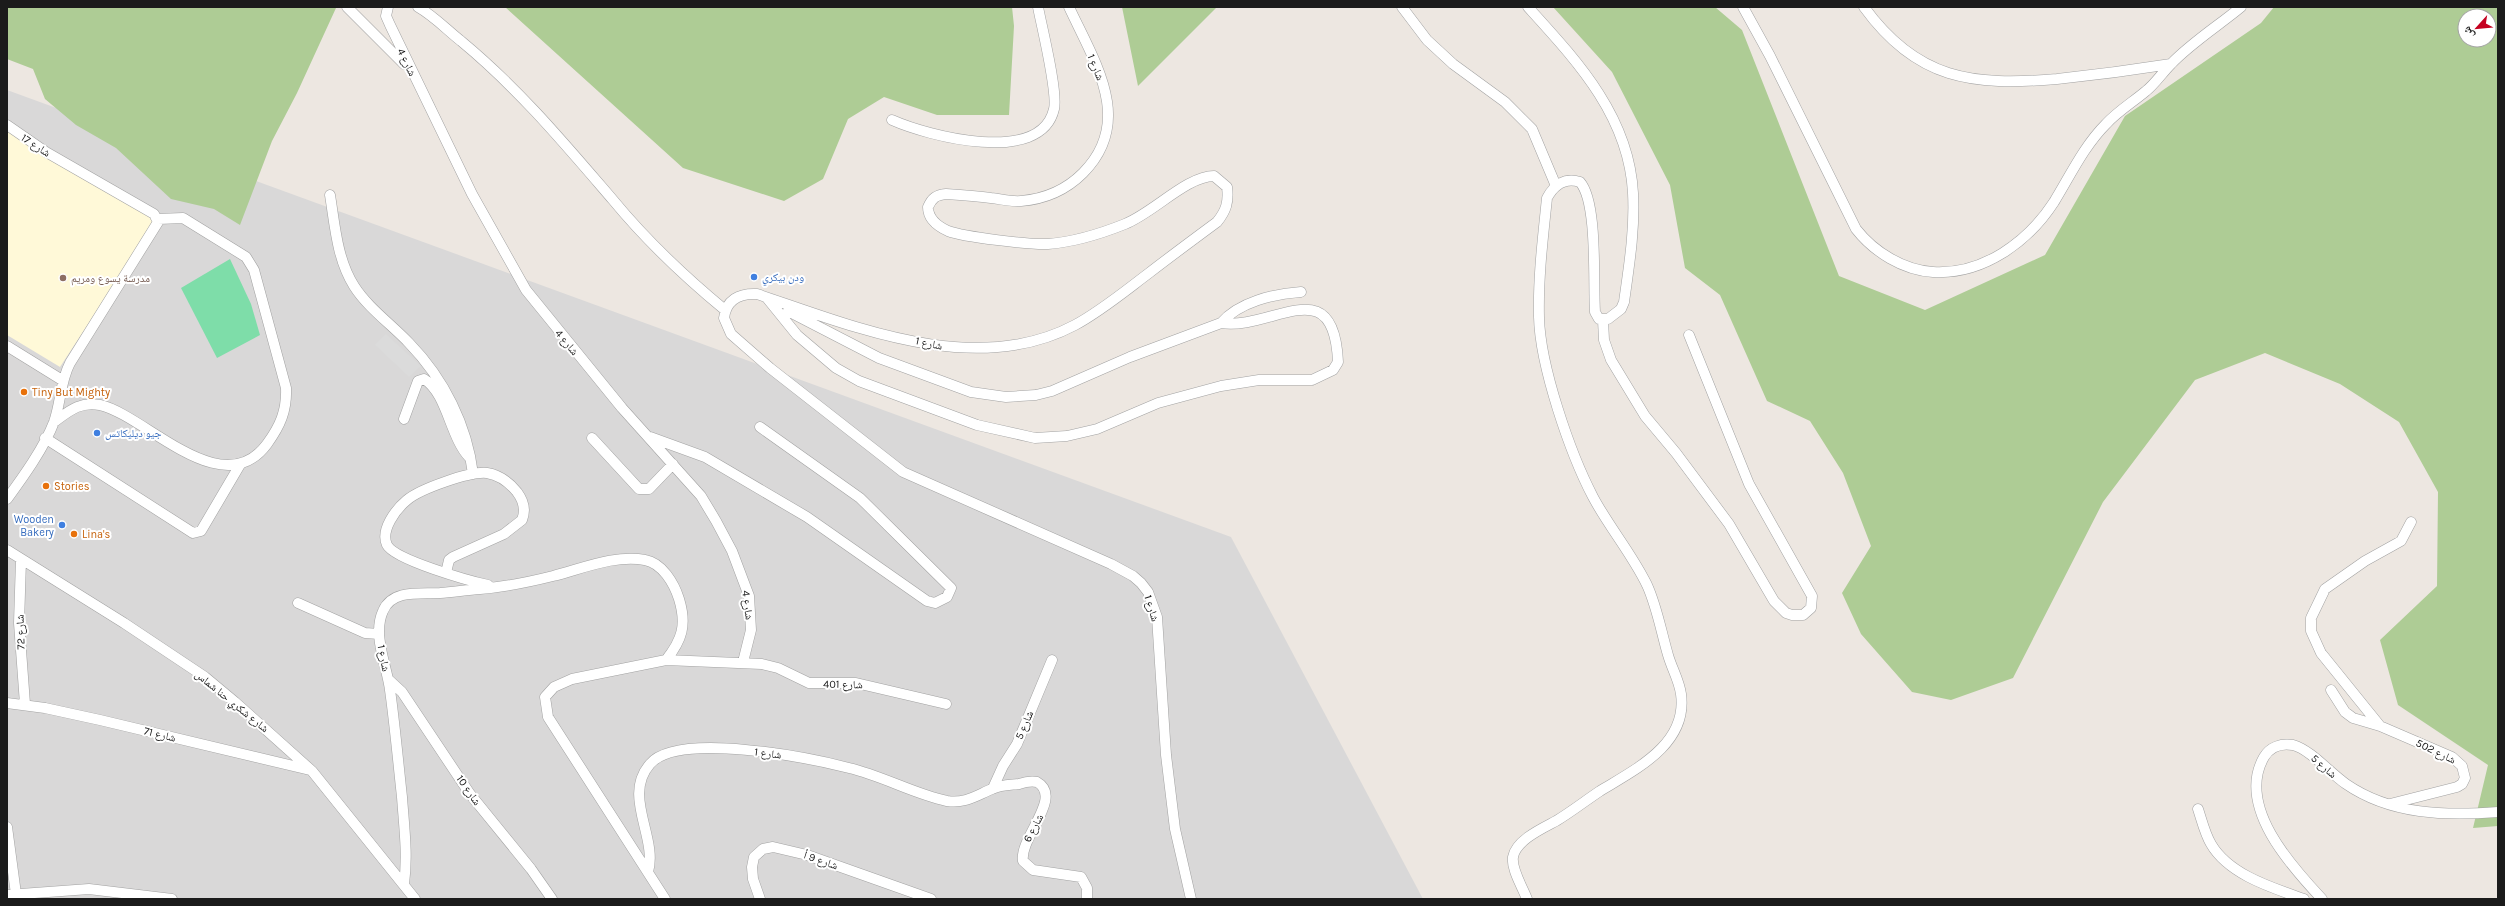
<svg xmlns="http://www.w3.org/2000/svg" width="2505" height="906" font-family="Karla,'Noto Naskh Arabic',sans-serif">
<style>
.residential{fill:#d9d8d8}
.education{fill:#fff9d8}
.forest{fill:#aecc95;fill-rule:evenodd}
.pitch{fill:#7edda9}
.parking{fill:#dbdbdb}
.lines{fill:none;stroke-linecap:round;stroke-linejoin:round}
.minor-casing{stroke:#a2a2a2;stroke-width:11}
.minor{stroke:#fff;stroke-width:10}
.shop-dot{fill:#3f7fe0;stroke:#fff;stroke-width:1.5}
.education-dot{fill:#8d6e63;stroke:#fff;stroke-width:1.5}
.food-dot{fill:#e8710a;stroke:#fff;stroke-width:1.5}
.labels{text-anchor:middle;stroke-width:4;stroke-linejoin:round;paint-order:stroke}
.street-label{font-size:11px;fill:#1b1b1b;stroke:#fff}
.shop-label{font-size:11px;fill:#366cbe;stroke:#fff;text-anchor:start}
.education-label{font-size:11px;fill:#785e54;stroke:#fff;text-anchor:start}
.food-label{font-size:11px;fill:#c56008;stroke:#fff;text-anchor:start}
</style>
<rect width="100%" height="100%" fill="#ede7e1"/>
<!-- residential -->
<path class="residential" d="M7 90 1231 537 1423 899H7Z"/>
<!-- education -->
<path class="education" d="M7 130 156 220 60 367 7 335Z"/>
<!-- forest -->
<path class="forest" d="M7 7H335L336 8 297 93 272 141 240 225 214 209 171 199 116 148 76 125 45 99 33 69 7 59Z
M505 7H1012L1014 26 1009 115H937L884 97 848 119 823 179 784 201 683 168Z
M1122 7H1217L1138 86Z
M1553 7H1715L1742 30 1839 276 1925 310 2045 255 2125 116 2261 23 2274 7H2498V826L2473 828 2488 765 2398 705 2380 640 2437 586 2438 492 2399 422 2340 384 2265 353 2195 380 2103 502 2013 678 1951 700 1912 692 1861 634 1842 593 1871 546 1843 473 1810 421 1767 401 1720 295 1685 268 1670 185 1612 72ZM2465 16H2489V40H2465Z"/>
<!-- pitch -->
<path class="pitch" d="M230 259 251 304 260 335 217 358 181 288Z"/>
<!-- parking -->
<path class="parking" d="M386 334 421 366 409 377 375 345Z"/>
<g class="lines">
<!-- minor casing -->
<g class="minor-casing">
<path id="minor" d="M347 7 404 64
M388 7 386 16 390 25 472 194 526 290 622 408 701 496 716 521 732 551 749 596 751 630 743 662
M418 7C434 16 447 30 461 41 519 89 564 143 613 200 646 240 685 277 725 310
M1069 7C1094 61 1135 121 1083 173 1066 190 1045 199 1021 201 1011 202 1001 199 991 198 976 196 961 195 946 194 936 195 932 198 928 207 928 219 937 226 948 231 964 237 1031 245 1048 244 1074 242 1100 234 1125 224 1153 213 1187 176 1214 176L1227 187C1229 202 1226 211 1217 222 1194 239 1171 256 1149 273 1125 291 1101 311 1075 325 976 378 855 327 757 294 739 293 726 300 724 318L731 334 770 368 903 472 1111 564 1133 576 1141 583 1148 592 1157 617 1166 755 1175 829 1191 899
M1402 7 1427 40 1453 64 1505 102 1532 129 1556 186
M1743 7 1770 56 1856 229C1874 252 1903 270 1933 272 1983 275 2028 242 2054 202 2070 176 2084 146 2106 124 2118 111 2133 102 2146 91 2155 84 2162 73 2171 64 2191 43 2218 26 2241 7
M1864 7C1917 80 1972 86 2057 79 2095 75 2133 70 2171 64
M892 120C928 136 1041 166 1054 109 1058 92 1042 28 1038 7
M7 125 46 152 154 214 158 222 70 363C60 382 61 402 54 422 44 448 23 477 7 499
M330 195C335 226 337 259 354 286 368 308 391 324 409 343 444 379 467 425 473 474
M767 298 797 335 836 368 859 381 977 425 1035 438 1067 436 1097 429 1158 403 1221 386 1259 380H1312L1333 370 1338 362C1334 268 1272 331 1221 323
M788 311 879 358 971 392 1006 397 1036 395 1052 391 1130 357 1221 323C1239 302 1273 294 1301 292
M1603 320 1604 340 1611 360 1645 416 1676 453 1729 524 1774 601 1786 613 1792 615H1803L1811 608 1812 596 1749 484 1689 335
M7 346 62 380
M404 419 418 381 424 379C447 393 450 437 469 457
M54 422C69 411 80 401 100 405 145 415 222 505 267 444 280 426 287 411 286 388L254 270 246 257 183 218 158 219
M650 437 705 457 807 517 927 601 935 603 947 597 951 588 860 498 760 427
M45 438 193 533 201 531 241 463
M592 438 639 489H649L673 464
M7 550 124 623 205 677 235 702 312 771 415 899
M21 560 19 623 25 704
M446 573 449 560 453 557 504 534 522 520C526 510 523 500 517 492 509 482 499 475 487 473 470 471 420 489 407 500 396 509 380 530 387 545 395 560 470 581 488 585
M298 603 365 633 379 634
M389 680 402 692 470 794 531 869 552 899
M2331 690 2345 712 2353 718 2380 726 2452 757 2462 766 2465 778 2462 784 2457 787 2390 804
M7 703 45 708 100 720 310 770
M2380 726 2321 653 2311 631V618L2325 589 2365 561 2401 541 2411 522
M993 788 1003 766 1017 744 1052 660
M2198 809C2202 821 2205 834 2211 844 2229 875 2273 888 2304 899
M7 827 16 894
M648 872C658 837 622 796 650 764 678 731 810 758 849 768 883 776 914 794 947 801 965 804 977 795 992 789 1000 785 1011 785 1019 784 1025 782 1031 781 1037 782 1064 797 1019 838 1023 861L1033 870 1081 877 1087 888V899
M404 884C408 855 404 826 402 797 398 761 395 726 390 690 387 666 372 635 383 611 392 589 421 594 440 593 453 592 467 590 480 589 505 587 529 582 553 576 581 569 616 554 645 560 662 563 674 583 679 599 687 625 682 640 666 660
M7 895 89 889 172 899
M665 899 548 717 545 697 554 687 572 679 666 660 762 664 778 668 809 683H856L946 704
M760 899 753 879 752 867 754 857 763 849 773 847 807 855 931 899
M1527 899C1523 888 1511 869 1513 857 1516 840 1543 828 1556 821 1571 812 1585 801 1600 791 1636 769 1688 744 1681 694 1679 680 1672 669 1668 655 1661 631 1657 607 1647 585 1632 554 1609 527 1593 497 1570 453 1540 366 1539 317 1538 277 1543 237 1547 198 1554 185 1565 177 1580 182 1598 202 1593 283 1595 312L1599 319H1608L1621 309 1624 302C1629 266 1635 230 1633 193 1629 116 1577 61 1528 7
M2322 899C2291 866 2236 806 2264 757 2270 747 2281 743 2293 745 2311 750 2330 773 2346 784 2391 815 2446 816 2498 812"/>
</g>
<!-- minor -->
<use href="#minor" class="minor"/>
</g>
<!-- markers -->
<g class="shop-dot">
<circle cx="754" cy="277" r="4"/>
<circle cx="97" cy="433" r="4"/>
<circle cx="62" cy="525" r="4"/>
</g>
<circle class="education-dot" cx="63" cy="278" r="4"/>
<g class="food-dot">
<circle cx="24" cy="392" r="4"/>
<circle cx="46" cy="486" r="4"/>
<circle cx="74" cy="534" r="4"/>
</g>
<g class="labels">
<!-- street labels -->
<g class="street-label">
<text transform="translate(407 62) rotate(64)" y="4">شارع 4</text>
<text transform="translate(1096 67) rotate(68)" y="4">شارع 1</text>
<text transform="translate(36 145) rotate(33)" y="4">شارع 17</text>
<text transform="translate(567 342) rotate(50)" y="4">شارع 4</text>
<text transform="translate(929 343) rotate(12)" y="4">شارع 1</text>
<text transform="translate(748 605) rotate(83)" y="4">شارع 4</text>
<text transform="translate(1152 608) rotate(73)" y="4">شارع 1</text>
<text transform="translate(20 632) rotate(-92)" y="4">شارع 72</text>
<text transform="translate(384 658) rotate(79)" y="4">شارع 1</text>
<text transform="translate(843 684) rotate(1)" y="4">شارع 401</text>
<text transform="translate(232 701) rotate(39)" y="4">شارع شكري حنا شماس</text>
<text transform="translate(1024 725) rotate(-67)" y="4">شارع 5</text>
<text transform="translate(160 734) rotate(14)" y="4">شارع 71</text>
<text transform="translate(2436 751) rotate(26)" y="4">شارع 502</text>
<text transform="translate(768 753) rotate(7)" y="4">شارع 1</text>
<text transform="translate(2324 766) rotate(41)" y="4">شارع 5</text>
<text transform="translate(469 790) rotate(55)" y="4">شارع 10</text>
<text transform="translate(1033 828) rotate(-62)" y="4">شارع 6</text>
<text transform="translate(821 860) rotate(19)" y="4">شارع 9 أ</text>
</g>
<!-- shop labels -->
<g class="shop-label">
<text x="762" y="281">ودن بيكري</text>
<text x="105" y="437">جيو ديليكاتس</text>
<text x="54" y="523" text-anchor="end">Wooden<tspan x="54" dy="13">Bakery</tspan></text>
</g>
<!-- education labels -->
<g class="education-label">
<text x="71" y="282">مدرسة يسوع ومريم</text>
</g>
<!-- food labels -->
<g class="food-label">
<text x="32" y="396">Tiny But Mighty</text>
<text x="54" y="490">Stories</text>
<text x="82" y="538">Lina's</text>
</g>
</g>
<!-- border -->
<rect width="2505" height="906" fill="none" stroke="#1b1b1b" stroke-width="16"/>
<!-- north arrow -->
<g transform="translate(2477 28) rotate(243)"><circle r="19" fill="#ffffff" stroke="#a4a4a4"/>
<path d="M0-3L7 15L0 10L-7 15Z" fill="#c50120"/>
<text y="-6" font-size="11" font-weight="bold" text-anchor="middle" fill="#1b1b1b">ش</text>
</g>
</svg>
